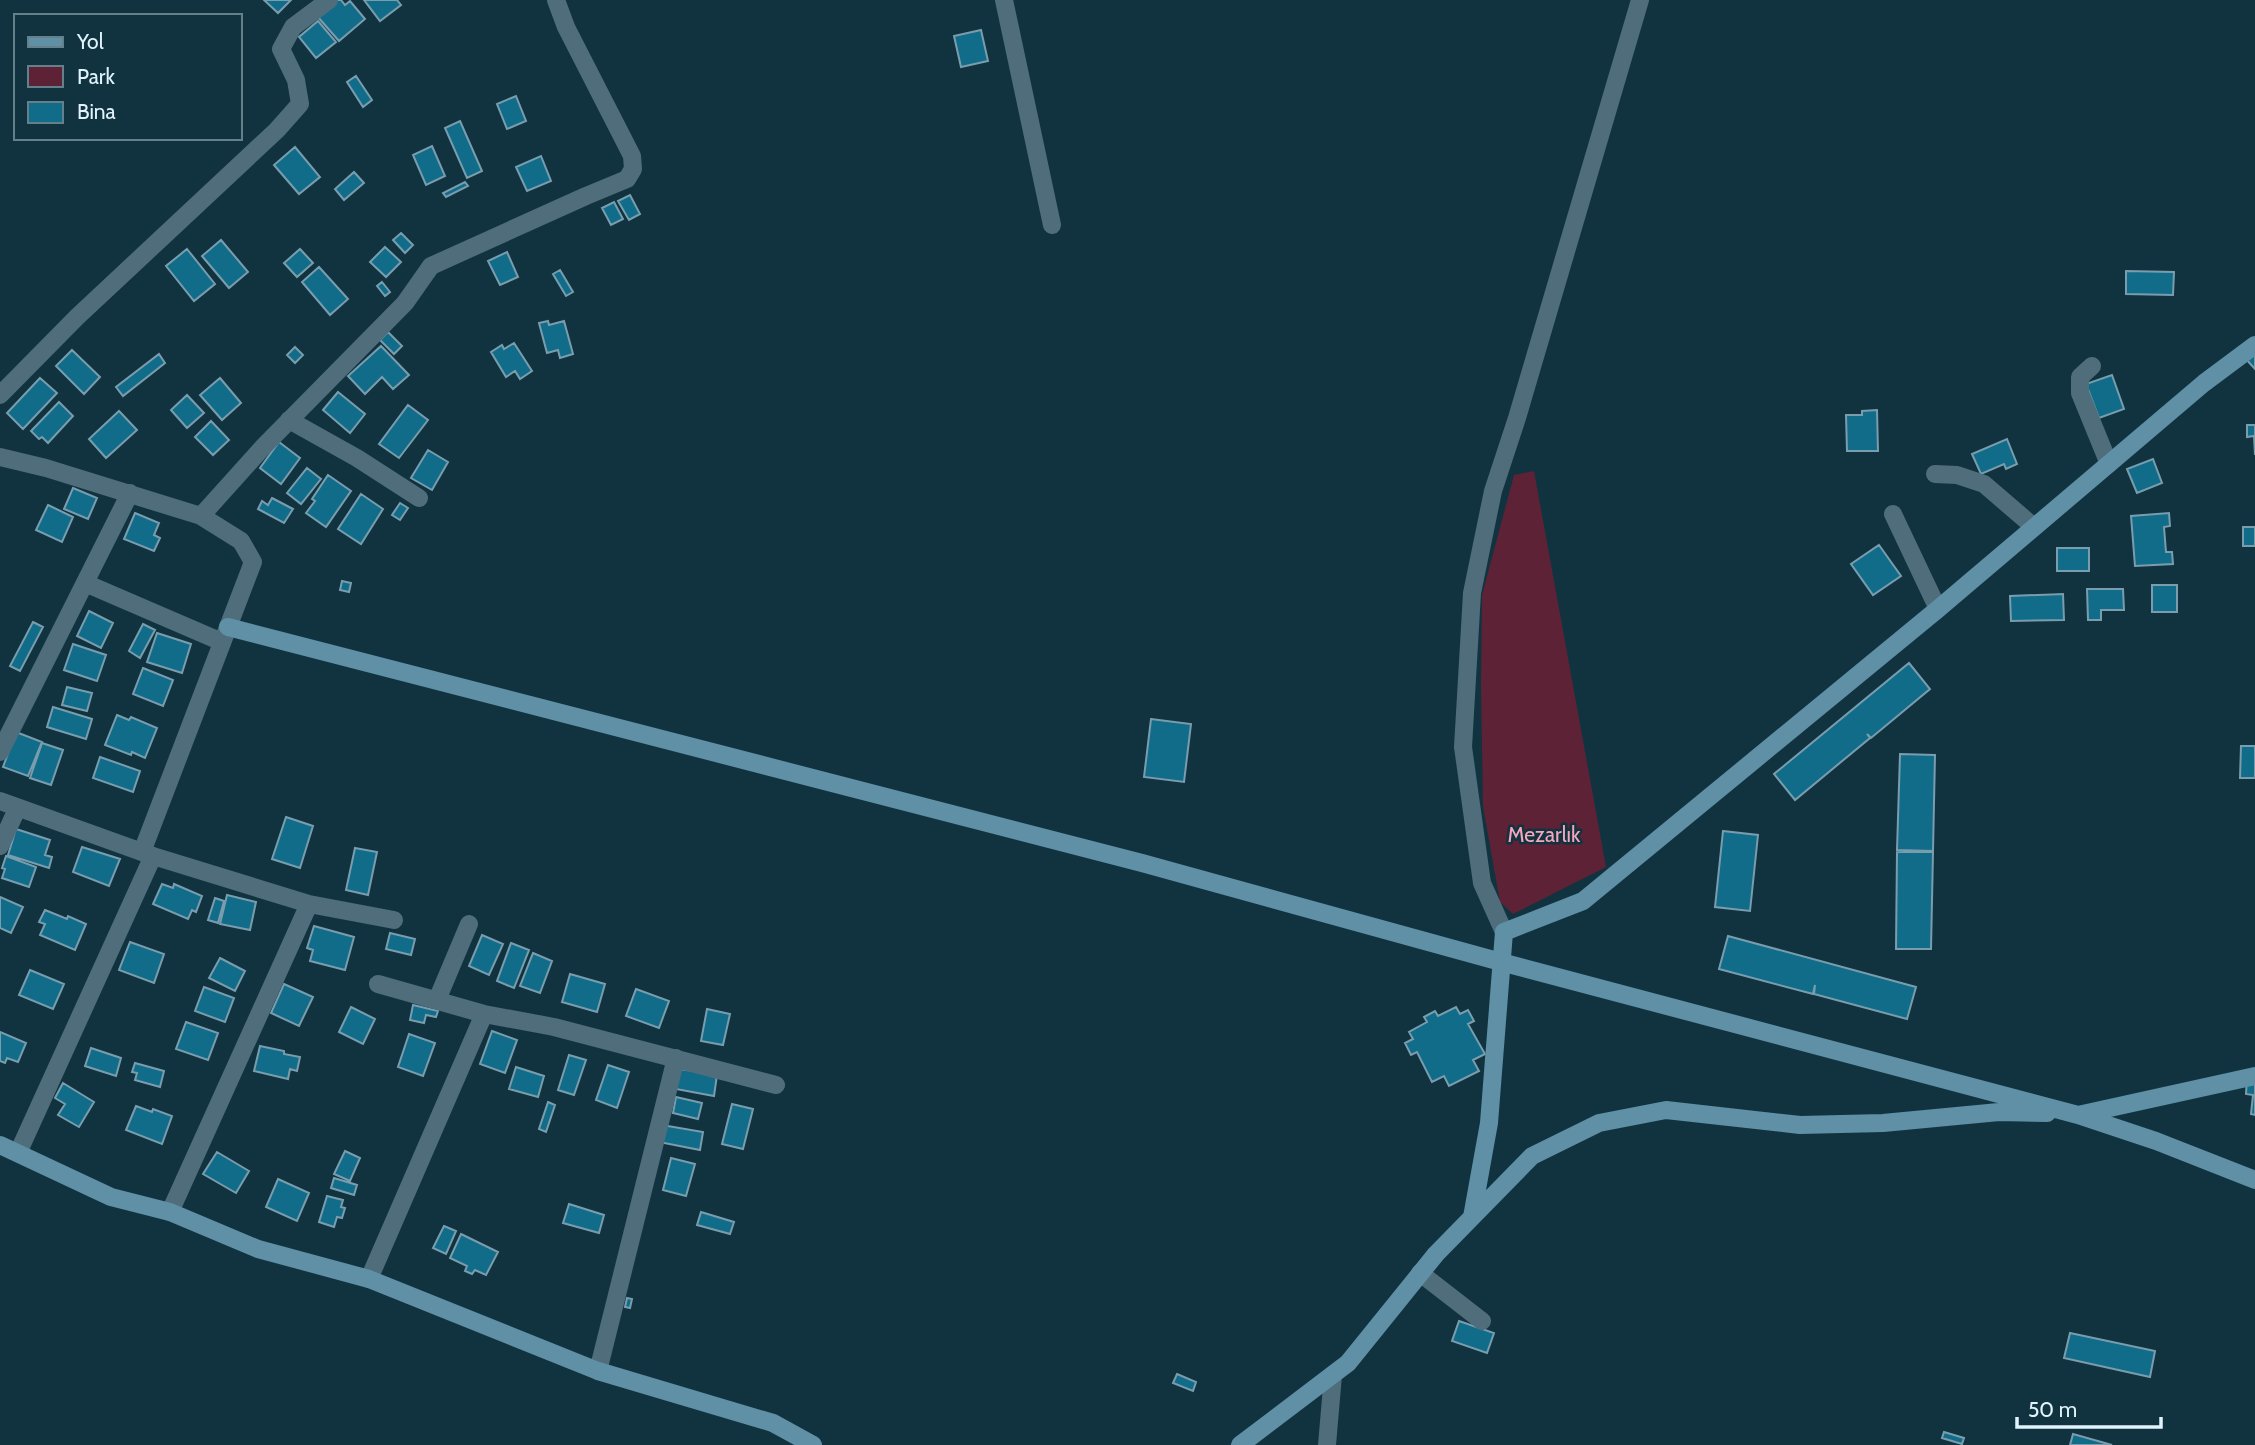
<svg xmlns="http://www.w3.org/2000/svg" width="2255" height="1445" font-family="Cabin,sans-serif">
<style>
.green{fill:#5d2235}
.building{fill:#116c8a;stroke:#799dad;stroke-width:2}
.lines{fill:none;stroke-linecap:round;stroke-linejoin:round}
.street{stroke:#4f6d7b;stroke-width:18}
.secondary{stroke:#5f90a5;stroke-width:18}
.labels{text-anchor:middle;stroke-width:5;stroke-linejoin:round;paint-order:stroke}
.park-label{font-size:21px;fill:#f7a7bc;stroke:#113340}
</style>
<rect width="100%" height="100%" fill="#113340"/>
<!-- green -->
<path class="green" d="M1534 471 1606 867 1513 914 1500 902 1483 806 1481 686 1482 595 1514 475Z"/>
<!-- building -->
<path class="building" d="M264 0H291L278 13Z
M336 0H341L345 5 350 1 365 19 339 41 317 16Z
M364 0H397L401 5 380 21Z
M318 21 336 42 316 58 299 37Z
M981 30 988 61 961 67 954 36Z
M356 76 372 100 363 107 347 82Z
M516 96 526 121 507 129 497 104Z
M460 121 482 171 467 178 445 128Z
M432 146 445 176 426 185 413 155Z
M295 147 320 177 299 194 274 165Z
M541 156 551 181 527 191 516 167Z
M354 172 364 183 344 200 335 189Z
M465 182 468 186 446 197 443 193Z
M630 195 640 214 629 220 618 201Z
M614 202 623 219 611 225 602 208Z
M401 233 413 245 405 253 393 240Z
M221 240 248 272 229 288 202 256Z
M385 247 401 262 386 277 370 262Z
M187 249 215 284 194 301 166 266Z
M300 249 313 263 297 277 284 263Z
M507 252 518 277 500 285 488 261Z
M319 267 348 299 330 315 302 282Z
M560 270 573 292 566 296 553 274Z
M2126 271 2174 272 2173 295 2126 294Z
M382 282 390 292 385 296 377 286Z
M548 321 549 325 564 321 573 354 560 358 558 350 547 353 539 323Z
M388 332 402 346 394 354 380 340Z
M514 343 532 371 520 379 515 371 506 377 491 352 502 345 504 349Z
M381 346 409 375 393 389 382 377 365 394 348 376Z
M295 347 303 355 295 363 287 355Z
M72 350 100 377 84 394 56 366Z
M2255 350V369L2245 358Z
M159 354 165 363 123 396 116 387Z
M2112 375 2124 409 2099 418 2086 384Z
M40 378 57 393 23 429 7 413Z
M220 378 241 403 222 420 200 395Z
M338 392 365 414 350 433 323 410Z
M187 395 204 413 187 428 171 410Z
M59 402 73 416 48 443 42 437 39 439 31 431Z
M408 405 428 420 399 458 379 444Z
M1877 410 1878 451H1847L1846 415H1862V411Z
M119 411 137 430 106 458 89 439Z
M211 421 229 440 213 455 195 437Z
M2247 425H2255V455L2254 436 2247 437Z
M2007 439 2017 464 2006 469 2004 464 1981 474 1972 454Z
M279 442 300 458 281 484 260 468Z
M428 450 448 462 432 490 411 478Z
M2153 459 2162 483 2137 493 2127 469Z
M307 468 321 479 301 504 287 493Z
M328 475 351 491 326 527 306 513 315 501 312 499Z
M73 488 97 498 88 519 64 509Z
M361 494 383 509 361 544 338 529Z
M272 498 293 509 284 523 258 509 262 501 268 505Z
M400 503 408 508 400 520 392 515Z
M48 505 73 517 62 542 36 530Z
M135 513 159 523 154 535 160 538 154 551 124 539Z
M2169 513 2170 526 2164 527 2166 552H2172L2173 564 2135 566 2131 516Z
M2243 527H2255V546H2243Z
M1879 545 1901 576 1873 595 1851 564Z
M2057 548H2089V571H2057Z
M342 581 351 583 349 592 340 590Z
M2152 585H2177V612H2152Z
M2087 589H2123L2124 610H2101V620H2088Z
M2063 594 2064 620 2011 621 2010 596Z
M89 611 113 623 101 648 77 636Z
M33 622 43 627 20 671 10 666Z
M143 624 155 630 140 658 129 651Z
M157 633 191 644 182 673 147 662Z
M73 644 106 655 97 681 64 670Z
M1909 663 1930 689 1871 738 1867 734 1870 738 1795 800 1774 774Z
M143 668 173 680 163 706 133 694Z
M67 687 92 693 87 711 62 705Z
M53 707 92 719 86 739 47 727Z
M117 715 129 720 131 717 157 728 145 758 132 752 131 755 105 745Z
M1151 719 1191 724 1184 782 1144 777Z
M16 732 42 742 28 776 3 767Z
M42 743 63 750 51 785 30 778Z
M2241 746H2255V778H2240Z
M1900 754 1935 755 1933 851 1897 850Z
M100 757 140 771 133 792 93 778Z
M286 817 313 826 300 868 272 859Z
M16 829 50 840 45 855 52 857 49 868 8 855Z
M1723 831 1758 835 1750 911 1715 907Z
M82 847 120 859 109 886 73 872Z
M355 848 377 852 368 895 346 890Z
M1897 852H1933L1931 949H1896Z
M6 856 36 867 29 887 2 878 5 869 2 868Z
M162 884 173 888 174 884 202 896 196 912 192 910 188 919 153 904Z
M227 895 256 902 250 930 220 924Z
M0 897 23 907 11 933 0 928Z
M215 898 224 901 218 923 208 920Z
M45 910 67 919 68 916 86 924 75 950 40 935 45 924 39 922Z
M314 926 354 937 345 970 310 961 313 950 307 948Z
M390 933 415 939 411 955 386 949Z
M482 935 503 944 489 975 469 966Z
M1728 936 1916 987 1907 1019 1814 994 1815 985 1813 994 1719 969Z
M130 942 164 954 154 983 119 970Z
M511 943 529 950 514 988 497 981Z
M533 953 552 961 540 993 520 986Z
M220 958 245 971 235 991 209 978Z
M30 970 64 984 53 1009 19 995Z
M570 974 605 984 597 1012 562 1002Z
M284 984 313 997 299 1026 271 1013Z
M204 987 234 998 225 1022 195 1011Z
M636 989 669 1001 659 1028 626 1016Z
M413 1005 438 1011 436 1017 426 1015 424 1023 410 1020Z
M351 1007 375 1019 363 1044 339 1032Z
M1456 1007 1460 1014 1468 1010 1474 1021 1468 1024 1485 1054 1473 1060 1479 1071 1449 1086 1444 1076 1432 1082 1417 1052 1411 1055 1405 1043 1413 1039 1409 1032 1427 1022 1424 1017 1435 1011 1438 1016Z
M707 1009 730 1014 723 1045 701 1041Z
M186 1022 218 1033 208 1060 176 1049Z
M492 1031 517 1040 505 1073 480 1064Z
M0 1032 26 1043 18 1062 7 1058 5 1063 0 1061Z
M409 1034 435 1043 423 1076 398 1067Z
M260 1046 284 1051V1054L300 1057 297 1071 290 1069 288 1079 254 1071Z
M91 1048 121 1058 116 1076 85 1066Z
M569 1055 586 1060 574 1095 558 1090Z
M135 1063 164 1071 160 1087 135 1080 137 1073 132 1072Z
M608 1065 629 1072 617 1108 596 1100Z
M516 1067 544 1076 538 1097 509 1089Z
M680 1069 717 1075 714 1096 676 1089Z
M2247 1078 2255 1079V1115L2251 1114 2253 1095 2246 1094Z
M63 1083 94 1102 79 1127 58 1115 65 1104 55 1098Z
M676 1097 702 1103 698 1119 673 1113Z
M548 1102 555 1105 546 1132 539 1129Z
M732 1104 753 1109 743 1149 722 1144Z
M136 1106 152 1112 153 1109 172 1116 162 1144 126 1130Z
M662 1125 703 1132 700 1150 659 1142Z
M345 1151 360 1158 350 1181 334 1174Z
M217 1152 249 1171 236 1193 203 1174Z
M671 1158 695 1164 686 1196 663 1190Z
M334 1178 357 1185 354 1195 331 1188Z
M278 1179 309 1193 297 1221 266 1207Z
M327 1196 343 1200 341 1207 345 1208 342 1218 337 1217 334 1227 319 1222Z
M569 1204 604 1215 599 1233 563 1223Z
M701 1212 734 1222 730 1234 697 1225Z
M444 1226 456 1231 446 1254 433 1248Z
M461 1234 498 1252 486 1275 475 1270 472 1274 465 1271 467 1266 450 1258Z
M627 1298 632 1299 630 1308 625 1307Z
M1459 1321 1494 1333 1487 1353 1452 1341Z
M2070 1333 2155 1351 2150 1377 2064 1358Z
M1177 1374 1196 1382 1193 1391 1173 1383Z
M1944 1432 1964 1438 1962 1444 1942 1438Z
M2073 1434 2112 1445H2070Z"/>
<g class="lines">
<!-- street -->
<path class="street" d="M1004 0 1052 225
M2092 366 2080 377V393L2109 464
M0 395 77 317 277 130 300 104 296 80 281 49 293 27 329 0
M289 420 357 458 419 498
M0 457 46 468 201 516 241 541 253 562 142 852
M1935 474 1957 475 1984 484 2034 527
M1893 514 1938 609
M201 516 264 446 405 303 431 266 586 196 627 179 633 169 632 156 566 27 556 0
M85 583 222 642
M0 752 130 493
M0 801 153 856 309 904 394 920
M0 846 17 809
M1504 932 1482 883 1463 747 1472 593 1493 491 1517 418 1640 0
M378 984 484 1014 554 1027 776 1085
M437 1000 469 924
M18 1153 153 856
M170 1212 309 904
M1420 1273 1482 1321
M369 1279 484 1014
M598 1371 676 1058
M1327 1445 1333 1375"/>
<!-- secondary -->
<path class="secondary" d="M228 627 1142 863 1501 962 2078 1115 2156 1141 2255 1180
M2078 1115 2255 1076
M0 1145 111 1197 170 1212 258 1249 369 1279 598 1371 773 1423 813 1445
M1472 1217 1489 1123 1504 932 1583 901 1938 609 2204 383 2255 345
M1240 1445 1348 1363 1436 1254 1532 1156 1599 1123 1666 1110 1800 1125 1883 1123 1999 1112 2047 1113"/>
</g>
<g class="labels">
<!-- park labels -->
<g class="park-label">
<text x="1544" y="842">Mezarlık</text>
</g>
</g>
<!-- legend -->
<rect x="14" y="14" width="228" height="126" fill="#113340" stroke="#64808b" stroke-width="2"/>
<rect x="28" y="37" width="35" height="10" fill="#5f90a5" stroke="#64808b" stroke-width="2"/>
<text x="77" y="49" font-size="21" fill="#e1f3fc">Yol</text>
<rect x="28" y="66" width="35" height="21" fill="#5d2235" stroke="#64808b" stroke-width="2"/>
<text x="77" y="84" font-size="21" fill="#e1f3fc">Park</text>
<rect x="28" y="102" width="35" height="21" fill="#116c8a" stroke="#64808b" stroke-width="2"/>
<text x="77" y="119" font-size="21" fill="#e1f3fc">Bina</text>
<!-- scale -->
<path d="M2017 1417v10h144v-10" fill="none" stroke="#e1f3fc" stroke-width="3.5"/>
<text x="2028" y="1417" font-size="21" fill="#e1f3fc" stroke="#113340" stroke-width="5" paint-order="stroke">50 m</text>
</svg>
